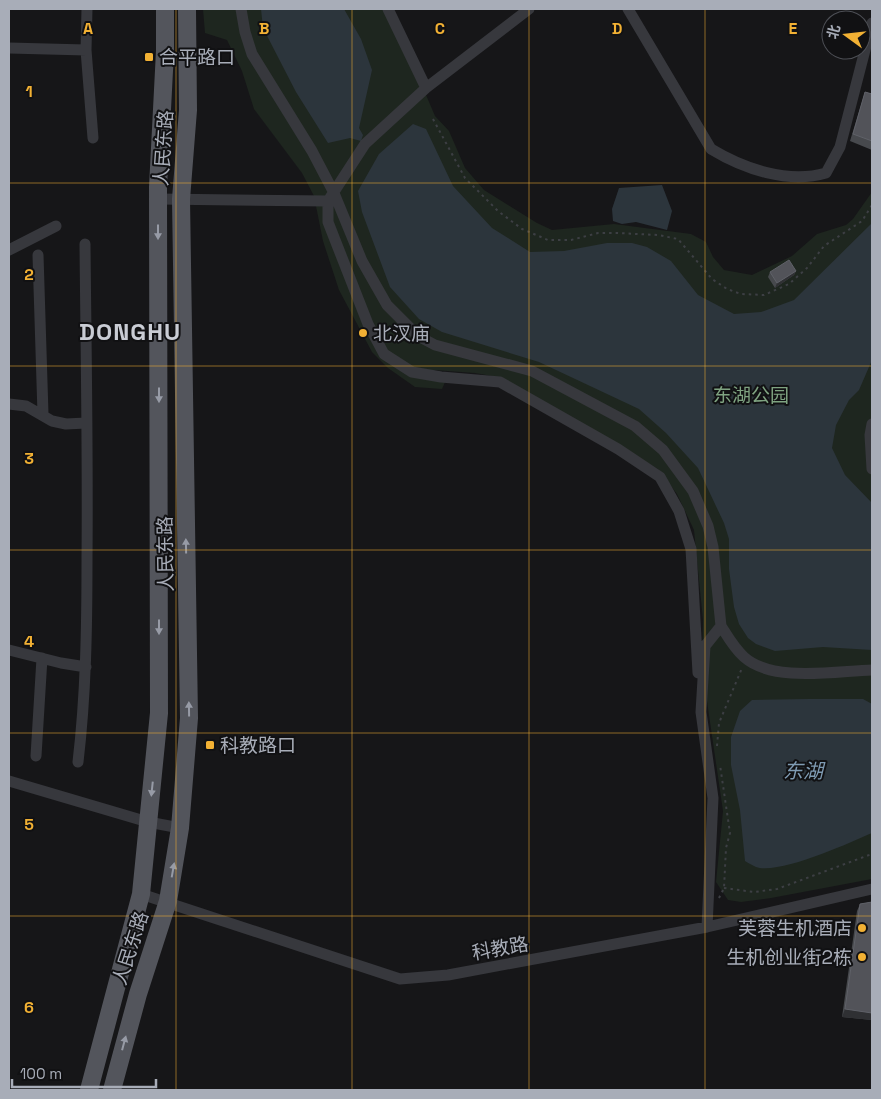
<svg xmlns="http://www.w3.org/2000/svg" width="881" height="1099" font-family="'Space Grotesk','Noto Sans SC',sans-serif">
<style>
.green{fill:#1e261f}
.water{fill:#2c353c}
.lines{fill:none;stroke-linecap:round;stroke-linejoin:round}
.path{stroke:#3d3f44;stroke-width:2;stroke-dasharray:2.5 4;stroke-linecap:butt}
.minor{stroke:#37383d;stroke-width:11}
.primary{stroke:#53555c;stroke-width:18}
.wall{fill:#47494d}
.shaded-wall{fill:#2f3033}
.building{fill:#525359;stroke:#5f6168}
.oneway{fill:#979ba6}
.grid{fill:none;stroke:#f2b134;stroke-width:1;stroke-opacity:0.55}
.poi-dot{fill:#f2b134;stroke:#111113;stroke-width:2}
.labels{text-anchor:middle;stroke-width:4;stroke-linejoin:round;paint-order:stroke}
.poi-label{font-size:19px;fill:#a8adb8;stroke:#111113;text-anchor:start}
.street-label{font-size:19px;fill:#a8adb8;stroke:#111113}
.park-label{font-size:19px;fill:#7fa381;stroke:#111113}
.water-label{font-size:20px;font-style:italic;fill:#7f9bb3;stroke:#111113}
.district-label{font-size:24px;font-weight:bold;letter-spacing:1px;fill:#c9ccd4;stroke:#111113}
.grid-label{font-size:16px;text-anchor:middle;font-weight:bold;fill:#f2b134;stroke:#111113;stroke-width:4;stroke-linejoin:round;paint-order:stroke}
</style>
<rect width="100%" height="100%" fill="#161618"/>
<!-- green -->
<path class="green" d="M203 9H387L406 48 435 116 449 131 465 168 484 190 537 223 552 230 614 224 691 234 706 242 713 257 724 270 752 275 792 256 817 234 846 225 853 219 872 192V879L771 898 741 902 728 900 716 882 723 811 702 667 703 620 694 530 677 494 658 469 503 378 475 373 434 370 445 382 442 389 415 387 388 368 372 352 339 290 323 241 314 196 302 173 254 109 242 71 227 40 205 33Z"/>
<!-- water -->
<path class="water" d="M261 9H344L361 39 372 70 359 128 363 135 361 141 350 138 328 143 296 92 263 28Z
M413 124 426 129 453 186 492 228 530 252 564 251 607 243H632L647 247 671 261 698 295 734 314 761 312 794 300 872 223V360L859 390 849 400 836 425 832 448 845 475 872 503V650L823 647 775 651 756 644 748 638 739 624 734 607 729 569V539L724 523 698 468 666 433 639 409 539 362 442 332 419 319 390 287 362 212 358 191 379 154Z
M662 185 672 211 667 230 636 222 622 224 613 221 612 209 619 188Z
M810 699H863L872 704V833C849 843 779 875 756 867 752 865 748 863 745 861L740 810 731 765V737L740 711 752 700Z"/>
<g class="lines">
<!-- path -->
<path class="path" d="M433 119 465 178 498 211 522 229 548 240H571L598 233H617L658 235 678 239 712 279 727 289 741 294 764 295 789 284 807 268 824 246 862 221 872 205
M717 746 719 723 742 668
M724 888 754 892 777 889 872 854
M719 898 724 888 726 848 730 833 720 765"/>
<!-- minor -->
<path class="minor" d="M87 9 86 50 93 138
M241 9 245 32 252 54 312 151 334 193 362 261 387 305 418 336 435 345 532 371 635 426 663 450 693 491 708 526 713 547 721 626 705 646 701 712 713 798 707 927
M388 9 426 88
M529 9 426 88 365 144 328 201V222L368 324 384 354 412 372 441 377 500 382 618 449 660 477 679 511 691 549 698 673
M628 9 711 149C744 169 788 184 826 173L840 147 872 23
M9 48 86 50
M158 199 328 201
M9 250 56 226
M38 255 43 414
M9 404 26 406 52 421 66 424 86 423
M872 424 870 435 872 469
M721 626C728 637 734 648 744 657 773 683 836 671 872 670
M9 650 61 663 86 667
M36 756 42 658
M78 762C86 694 87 626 87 558 88 453 86 348 85 244
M9 781 148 822 180 828
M141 894 400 979 448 975 707 927 872 889"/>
<!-- primary -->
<path class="primary" d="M89 1090 141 894 159 713 158 187 165 51V9
M112 1090 138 994 168 901 180 828 189 718 181 199 188 110 187 9"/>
</g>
<!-- wall -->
<path class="wall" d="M865 92 872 94V150L850 141Z
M796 271 794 275 775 288 768 277 770 272Z
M872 902V1020L842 1017 857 911 860 904Z"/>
<!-- shaded-wall -->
<path class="shaded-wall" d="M796 271 794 275 775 288 777 283Z
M845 1009 872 1013V1020L842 1017Z"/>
<!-- building -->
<path class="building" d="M865 92 872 94V141L853 134Z
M789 260 796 271 777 283 770 272Z
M872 902V1013L845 1009 860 904Z"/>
<!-- one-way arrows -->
<defs><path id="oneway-solid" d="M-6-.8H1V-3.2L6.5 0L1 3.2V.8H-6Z" transform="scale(1.25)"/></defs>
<g class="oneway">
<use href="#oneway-solid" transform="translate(158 232) rotate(90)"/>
<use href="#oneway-solid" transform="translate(159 395) rotate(90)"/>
<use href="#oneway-solid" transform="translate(186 546) rotate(-91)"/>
<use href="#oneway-solid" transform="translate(159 627) rotate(90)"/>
<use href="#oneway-solid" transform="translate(189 709) rotate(-91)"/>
<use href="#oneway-solid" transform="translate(152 789) rotate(96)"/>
<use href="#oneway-solid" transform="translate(173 870) rotate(-80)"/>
<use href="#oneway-solid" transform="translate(124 1043) rotate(-75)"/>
</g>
<!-- grid -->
<path class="grid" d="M176 9V1090M352 9V1090M529 9V1090M705 9V1090M9 183H872M9 366H872M9 550H872M9 733H872M9 916H872"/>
<!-- markers -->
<g class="poi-dot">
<rect x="144" y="52" width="10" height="10" rx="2.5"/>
<circle cx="363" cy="333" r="5"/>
<rect x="205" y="740" width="10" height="10" rx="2.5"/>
<circle cx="862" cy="928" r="5"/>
<circle cx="862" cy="957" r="5"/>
</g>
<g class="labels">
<!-- poi labels -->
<g class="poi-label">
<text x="159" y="64">合平路口</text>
<text x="373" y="340">北汊庙</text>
<text x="220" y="752">科教路口</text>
<text x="852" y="935" text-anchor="end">芙蓉生机酒店</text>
<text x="852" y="964" text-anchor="end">生机创业街2栋</text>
</g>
<!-- street labels -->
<g class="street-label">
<text transform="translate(163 148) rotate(-86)" y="7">人民东路</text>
<text transform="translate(165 554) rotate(-91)" y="7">人民东路</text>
<text transform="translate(130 948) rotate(-72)" y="7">人民东路</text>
<text transform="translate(500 948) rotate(-10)" y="7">科教路</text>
</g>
<!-- park labels -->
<g class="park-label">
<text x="751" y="402">东湖公园</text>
</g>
<!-- water labels -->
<g class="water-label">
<text x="803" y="778">东湖</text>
</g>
<!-- district labels -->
<g class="district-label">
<text x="130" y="340">DONGHU</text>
</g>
</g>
<g class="grid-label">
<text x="88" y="34">A</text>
<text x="264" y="34">B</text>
<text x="440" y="34">C</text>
<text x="617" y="34">D</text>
<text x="793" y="34">E</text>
<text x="29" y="97">1</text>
<text x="29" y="280">2</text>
<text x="29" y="464">3</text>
<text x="29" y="647">4</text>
<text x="29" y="830">5</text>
<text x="29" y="1013">6</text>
</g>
<!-- border -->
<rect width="881" height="1099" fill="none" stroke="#a8adb8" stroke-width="20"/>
<!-- north arrow -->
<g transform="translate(846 35) rotate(285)"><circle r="24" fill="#111113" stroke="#4d4f55"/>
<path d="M0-4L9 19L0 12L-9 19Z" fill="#f2b134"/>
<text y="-8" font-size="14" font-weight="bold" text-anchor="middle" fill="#a8adb8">北</text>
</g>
<!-- scale -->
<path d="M12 1079v8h144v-8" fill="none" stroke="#a8adb8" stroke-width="2.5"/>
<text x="20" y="1079" font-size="15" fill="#a8adb8" stroke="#111113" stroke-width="4" paint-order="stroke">100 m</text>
</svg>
